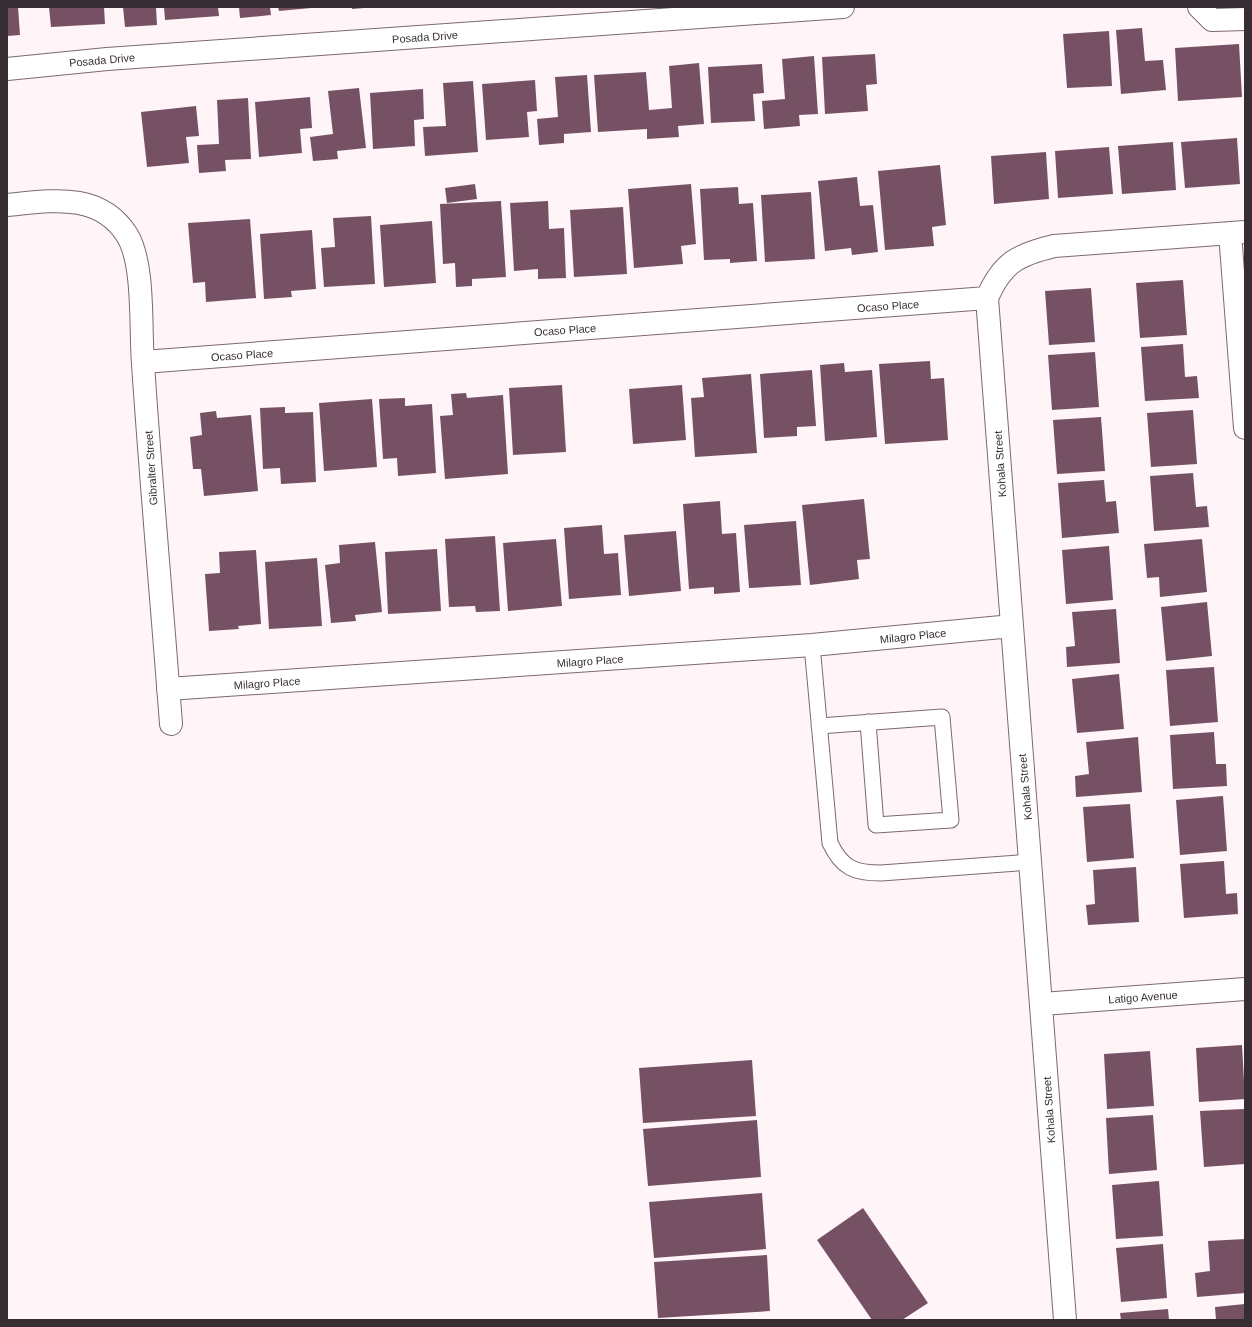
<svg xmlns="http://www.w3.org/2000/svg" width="1252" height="1327" font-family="Helvetica,sans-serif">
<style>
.building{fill:#765164}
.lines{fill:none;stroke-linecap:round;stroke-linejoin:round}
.lane-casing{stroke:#7c6871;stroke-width:17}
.street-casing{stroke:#7c6871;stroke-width:24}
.lane{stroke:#fff;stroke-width:15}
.street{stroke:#fff;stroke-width:22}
.labels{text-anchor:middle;stroke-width:4;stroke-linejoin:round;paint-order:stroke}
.street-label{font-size:11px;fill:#372e33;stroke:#fff}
</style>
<rect width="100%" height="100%" fill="#fff5f9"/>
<!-- building -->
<path class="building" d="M7 7H18L20 35 7 36Z
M49 7H104L105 24 51 27Z
M123 7H156L157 25 125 27Z
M164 7H218L219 16 165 20Z
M239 7H270L271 15 240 18Z
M278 7H311V8L279 11Z
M352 7H364V8L352 9Z
M1142 28 1145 61 1163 60 1166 90 1121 94 1116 30Z
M1109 31 1112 86 1067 88 1063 34Z
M1239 44 1242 97 1178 101 1175 48Z
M875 54 877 84 866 85 868 111 825 114 822 57Z
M814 56 818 114 799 115 800 126 764 129 762 101 785 99 782 59Z
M699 63 704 124 678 126 679 137 647 139V129L598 132 594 75 646 72 649 110 672 108 669 66Z
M762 64 764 93 753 94 755 121 711 123 708 67Z
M587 75 591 132 564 134V143L539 145 537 119 558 117 555 77Z
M535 80 537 111 527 112 529 137 486 140 482 84Z
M473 81 478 152 425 156 423 127 446 126 443 83Z
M359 88 366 148 337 151 338 159 313 161 310 137 333 134 328 91Z
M423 89 424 119 414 120 415 146 373 149 370 93Z
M310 97 312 128 300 129 302 153 259 157 255 102Z
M248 98 251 159 225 160 226 171 199 173 197 145 219 144 217 100Z
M196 106 199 136 186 137 189 163 147 167 141 112Z
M1237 138 1240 184 1185 188 1181 142Z
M1173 142 1176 190 1122 194 1118 146Z
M1109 147 1113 194 1058 198 1055 151Z
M1046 152 1049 199 994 204 991 156Z
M940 165 946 225 932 227 934 246 885 250 878 171Z
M857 177 860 206 873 205 878 252 852 255 851 248 825 251 818 181Z
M475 184 477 199 447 203 445 188Z
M691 184 696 244 681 246 683 264 634 268 628 189Z
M738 187 739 204 753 203 757 261 730 263V259L704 260 700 189Z
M811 192 815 259 765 262 761 195Z
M501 201 506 277 472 279V286L456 287 455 263 443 264 440 204Z
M548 201 549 229 564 228 566 278 538 279V269L514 271 510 203Z
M623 207 627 274 574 277 570 210Z
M371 216 375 284 324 287 321 248 335 247 333 218Z
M250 219 256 298 206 302 205 282 193 283 188 223Z
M432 221 436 283 384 287 380 225Z
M312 230 316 289 291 291 292 297 264 299 260 234Z
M1183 280 1187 335 1140 338 1136 283Z
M1091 288 1095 342 1049 345 1045 291Z
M1183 344 1185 377 1197 376 1199 398 1145 401 1141 347Z
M1095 352 1099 407 1052 410 1048 355Z
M930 361 931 379 944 378 948 440 885 444 879 364Z
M844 363 845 372 872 370 877 437 825 441 820 365Z
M812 370 816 426 797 427V436L764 438 760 374Z
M751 374 757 453 695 457 691 398 704 397 702 378Z
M562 385 566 452 513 455 509 388Z
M682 385 686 440 633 444 629 389Z
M466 393 467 398 503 395 508 474 445 479 440 416 453 415 451 394Z
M405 398V406L432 404 436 473 398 476 397 458 383 459 379 399Z
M372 399 377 467 324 471 319 403Z
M285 407V413L313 412 316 482 281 484 280 468 263 469 260 408Z
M1193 410 1197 464 1151 467 1147 413Z
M216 411 217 418 251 415 258 491 204 496 201 469H193L190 437 202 435 200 413Z
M1101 417 1105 471 1057 474 1053 420Z
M1193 473 1196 507 1207 506 1209 527 1154 531 1150 476Z
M1104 480 1106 502 1116 501 1119 533 1062 538 1058 483Z
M864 499 870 559 857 560 859 579 810 585 802 505Z
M720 501 722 534 736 533 740 592 714 594V587L689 589 683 504Z
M796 521 801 585 749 588 744 525Z
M602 525 604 554 618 553 621 595 569 599 564 528Z
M676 531 681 591 629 596 624 535Z
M495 536 500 611 476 612 475 606 449 607 445 539Z
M556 539 562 606 508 611 503 543Z
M1202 539 1207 592 1160 597 1159 577 1147 578 1144 544Z
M375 542 382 612 355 615 356 621 331 623 325 565 340 563 339 545Z
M1109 546 1113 600 1066 604 1062 550Z
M437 549 441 611 388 614 385 552Z
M256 550 261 624 238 626 239 629 209 631 205 574 220 573 219 552Z
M317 558 322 626 269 629 265 562Z
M1207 602 1212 656 1166 661 1161 607Z
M1116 609 1120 663 1067 667 1066 647 1075 646 1072 612Z
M1214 667 1218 722 1170 726 1166 670Z
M1119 674 1124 729 1077 733 1072 679Z
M1214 732 1216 764H1226L1227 786 1173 789 1170 735Z
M1138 737 1142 792 1076 797 1075 776 1089 774 1086 742Z
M1223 796 1227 851 1180 855 1176 800Z
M1130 804 1134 858 1087 862 1083 807Z
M1224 861 1226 894 1237 893 1238 914 1184 918 1180 864Z
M1136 867 1139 922 1088 925 1086 905 1095 904 1093 870Z
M1242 1045 1245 1099 1199 1102 1196 1048Z
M1150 1051 1154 1106 1107 1109 1104 1054Z
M752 1060 756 1116 643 1123 639 1068Z
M1244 1109 1245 1164 1204 1167 1200 1111Z
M1153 1115 1157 1170 1109 1174 1106 1118Z
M757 1120 761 1177 648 1186 643 1129Z
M1159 1181 1163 1236 1116 1239 1112 1185Z
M762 1193 766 1249 654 1258 649 1202Z
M863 1208 928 1303 902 1320H872L817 1240Z
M1245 1239V1293L1197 1297 1195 1273 1210 1271 1208 1241Z
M1163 1244 1167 1298 1121 1302 1116 1248Z
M767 1255 770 1311 658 1318 654 1262Z
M1245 1304V1320H1216L1215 1307Z
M1168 1309 1169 1320H1121L1120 1313Z"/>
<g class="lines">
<!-- lane casing -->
<g class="lane-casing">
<path id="lane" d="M812 645 830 843C842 868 854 873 881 873L1031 862
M819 726 942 717 951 820 876 825 868 722"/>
</g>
<!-- street casing -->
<g class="street-casing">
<path id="street" d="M1199 7 1212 20 1245 19
M7 69 107 59 843 7
M7 205C50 201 99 191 127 235 145 264 140 329 143 364 151 484 162 604 171 724
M1230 233 1245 428
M143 362 987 298
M168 689 812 645 1012 626
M1042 1004 1245 989
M1065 1320 987 298C1002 263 1017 255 1054 246L1245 232"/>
</g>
<!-- lane -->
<use href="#lane" class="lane"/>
<!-- street -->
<use href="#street" class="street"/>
</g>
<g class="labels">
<!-- street labels -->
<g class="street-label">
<text transform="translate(425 37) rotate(-4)" y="4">Posada Drive</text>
<text transform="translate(102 60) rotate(-5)" y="4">Posada Drive</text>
<text transform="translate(888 306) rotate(-4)" y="4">Ocaso Place</text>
<text transform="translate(565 330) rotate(-4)" y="4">Ocaso Place</text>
<text transform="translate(242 355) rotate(-4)" y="4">Ocaso Place</text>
<text transform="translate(1000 464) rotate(-94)" y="4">Kohala Street</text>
<text transform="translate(151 468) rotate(-94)" y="4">Gibralter Street</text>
<text transform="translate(913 636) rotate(-6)" y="4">Milagro Place</text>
<text transform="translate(590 661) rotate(-4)" y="4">Milagro Place</text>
<text transform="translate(267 683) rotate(-4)" y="4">Milagro Place</text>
<text transform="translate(1025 787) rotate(-95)" y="4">Kohala Street</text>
<text transform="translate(1143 997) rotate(-4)" y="4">Latigo Avenue</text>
<text transform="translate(1049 1110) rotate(-94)" y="4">Kohala Street</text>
</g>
</g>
<!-- border -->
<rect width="1252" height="1327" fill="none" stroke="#372e33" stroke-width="16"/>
</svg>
